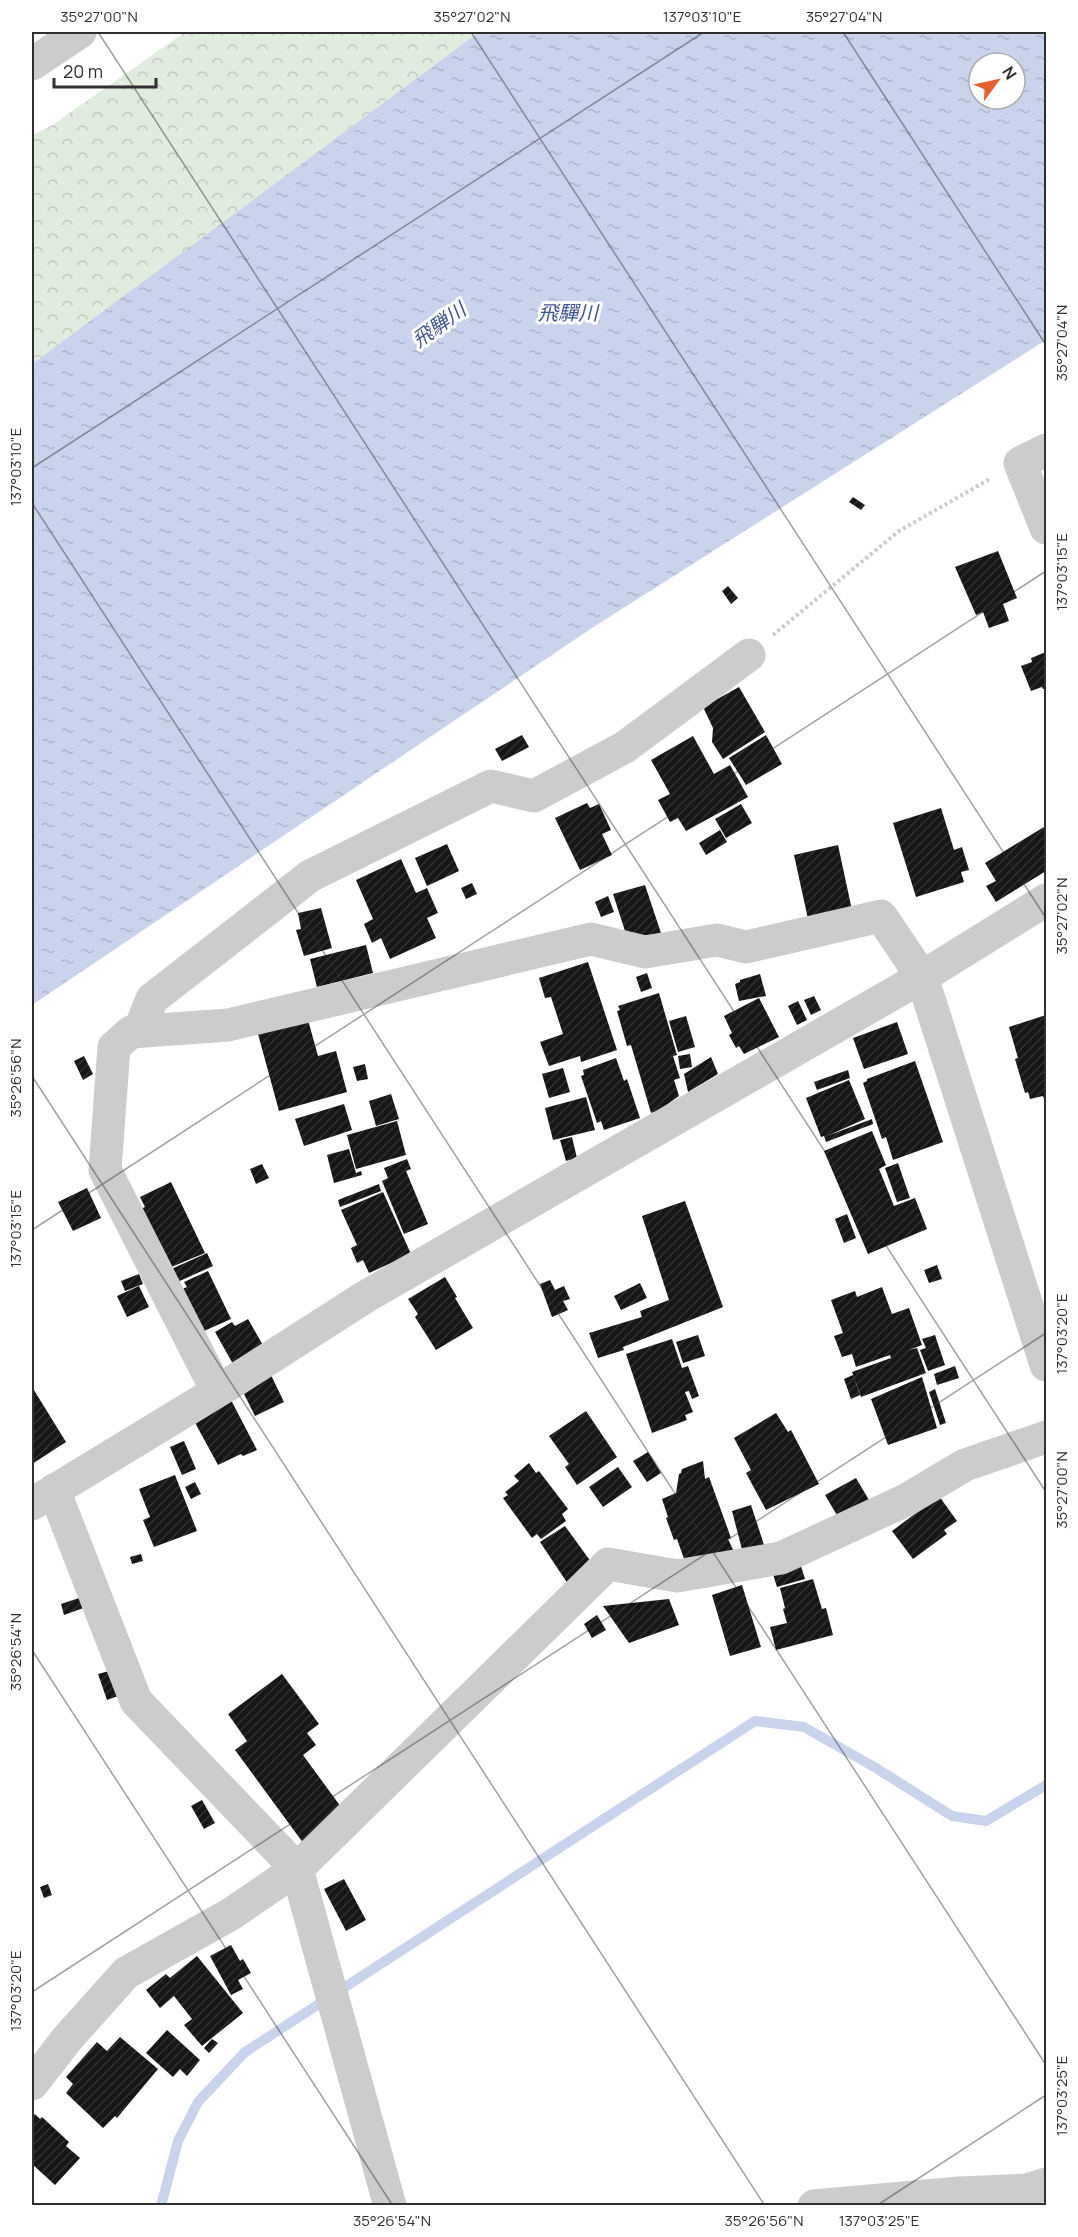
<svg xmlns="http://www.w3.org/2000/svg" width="1078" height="2237" font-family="Manrope,'Noto Sans JP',sans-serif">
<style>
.forest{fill:url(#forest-crowns)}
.water{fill:url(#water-ripples);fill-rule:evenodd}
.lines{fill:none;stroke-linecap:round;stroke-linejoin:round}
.stream{stroke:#c9d3ec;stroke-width:10}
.building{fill:url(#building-hatch)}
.path{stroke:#ccc;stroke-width:4;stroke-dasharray:3 3;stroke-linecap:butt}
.minor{stroke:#ccc;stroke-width:33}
.ticks{fill:none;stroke:#2f2f2f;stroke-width:1.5;stroke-opacity:0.45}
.labels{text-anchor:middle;stroke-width:6;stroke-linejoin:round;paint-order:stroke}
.water-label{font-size:20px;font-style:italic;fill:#3c5493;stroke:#fff}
.neatline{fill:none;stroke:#2f2f2f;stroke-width:2}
.ticks-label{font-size:15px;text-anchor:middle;fill:#2f2f2f}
</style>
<defs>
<pattern id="forest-crowns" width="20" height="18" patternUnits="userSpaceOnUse" patternTransform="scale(1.5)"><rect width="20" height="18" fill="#e0ecdd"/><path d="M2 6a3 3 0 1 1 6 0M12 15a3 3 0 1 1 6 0" fill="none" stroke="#c0cbbe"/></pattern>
<pattern id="water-ripples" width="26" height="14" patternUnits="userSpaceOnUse" patternTransform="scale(1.5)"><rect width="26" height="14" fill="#c9d3ec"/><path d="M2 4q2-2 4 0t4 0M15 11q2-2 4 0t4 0" fill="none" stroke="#adb5cb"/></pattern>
<pattern id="building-hatch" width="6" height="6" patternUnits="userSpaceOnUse" patternTransform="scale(1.5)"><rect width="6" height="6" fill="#161616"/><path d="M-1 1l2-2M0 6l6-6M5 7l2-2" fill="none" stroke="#303030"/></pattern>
</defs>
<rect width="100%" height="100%" fill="#fff"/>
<!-- forest -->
<path class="forest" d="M185 32H479L32 364V135L51 126Z"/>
<!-- water -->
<path class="water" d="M479 32H1046V340L595 626 32 1005V364ZM979 63H1015V99H979Z"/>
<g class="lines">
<!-- stream -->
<path class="stream" d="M161 2206 178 2141 198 2102 245 2052 755 1721 804 1727 876 1768 952 1816 986 1821 1046 1785"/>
</g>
<!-- building -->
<path class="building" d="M853 497 865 505 861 510 849 502Z
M998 551 1017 598 1003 604 1009 621 989 628 983 612 976 615 955 567Z
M728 586 738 598 731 604 722 591Z
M1046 652V688L1043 689 1042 687 1031 691 1021 666 1032 662 1031 658Z
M739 687 765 732 723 759 712 742 713 728 703 707Z
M522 735 529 747 502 761 495 749Z
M766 735 782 764 746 785 729 758Z
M693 736 714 774 730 765 748 797 686 831 678 818 670 822 658 800 670 794 651 760Z
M587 803 590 808 599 804 611 830 602 834 612 855 580 870 555 818Z
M741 804 752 823 726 838 715 819Z
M941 808 954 850 962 847 969 870 961 872 964 882 916 897 893 823Z
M1044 827 1046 832V871L996 902 986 886 996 881 985 863Z
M720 830 727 842 706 855 699 843Z
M447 844 459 871 427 886 415 858Z
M838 845 852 910 808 919 794 855Z
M401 859 416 893 427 888 438 913 427 918 436 938 390 959 381 938 372 943 364 924 373 919 356 880Z
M472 883 477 894 466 899 461 888Z
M645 885 662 936 626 934 613 894Z
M608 896 614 912 601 917 595 902Z
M321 908 332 948 304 956 296 930 301 929 298 913Z
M366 945 373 973 317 987 310 959Z
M588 962 617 1050 581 1062 580 1056 549 1066 540 1042 563 1034 551 997 545 998 539 978Z
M647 973 652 988 641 992 636 977Z
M760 974 766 996 739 1001 735 984 740 982V980Z
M659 993 677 1055 673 1056 680 1078 674 1080 679 1096 658 1111 651 1113 631 1045 627 1046 617 1011 620 1010 618 1006Z
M814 996 821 1010 811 1015 804 1000Z
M759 998 779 1037 744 1054 739 1046 736 1048 729 1035 732 1033 724 1016Z
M798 1001 807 1020 797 1025 788 1006Z
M1046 1015V1106L1043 1096 1030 1099 1028 1092 1025 1093 1015 1059 1018 1058 1009 1027Z
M686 1016 695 1047 678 1052 669 1021Z
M308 1020 318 1056 336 1051 347 1092 279 1111 258 1034Z
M897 1022 908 1054 864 1069 853 1038Z
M690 1054 692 1067 680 1069 678 1056Z
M84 1056 93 1074 83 1080 74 1061Z
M711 1057 718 1074 688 1092 684 1074Z
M616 1058 624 1081 627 1079 640 1118 604 1130 601 1121 597 1123 581 1076 584 1075 583 1070Z
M915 1061 943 1142 893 1160 886 1137 882 1139 863 1083 867 1081V1079Z
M365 1064 368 1079 357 1081 353 1067Z
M563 1068 570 1092 549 1098 542 1074Z
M848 1070 850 1078 817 1090 814 1082Z
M849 1080 865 1119 827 1136 872 1119 873 1124 826 1142 824 1136 821 1137 806 1098Z
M391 1094 399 1119 376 1126 369 1101Z
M586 1097 595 1130 553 1140 545 1108Z
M344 1104 352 1130 304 1146 295 1119Z
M397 1121 406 1155 356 1169 347 1135Z
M872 1131 886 1165 879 1169 894 1206 915 1198 927 1229 868 1254 824 1151Z
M572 1137 577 1158 566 1161 560 1140Z
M349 1149 356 1173 361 1171 362 1175 334 1183 327 1155Z
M407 1159 411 1169 406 1171 428 1224 404 1234 382 1181 388 1178 384 1168Z
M898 1163 910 1198 897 1202 885 1168Z
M262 1164 269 1178 256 1184 250 1169Z
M171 1182 205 1253 169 1268 140 1209 145 1207 140 1197Z
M379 1184 381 1191 340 1207 338 1200Z
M87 1188 101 1218 73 1231 58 1202Z
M383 1192 411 1254 369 1273 363 1260 357 1263 351 1248 357 1245 341 1210Z
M685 1201 723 1307 623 1347 624 1350 598 1358 589 1333 642 1317 640 1311 669 1300 642 1216Z
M847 1214 856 1238 844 1243 835 1219Z
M207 1253 213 1266 173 1284 167 1271Z
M937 1265 942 1279 929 1283 924 1270Z
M208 1271 231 1319 195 1335 175 1292 187 1287 184 1282Z
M139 1274 143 1284 125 1291 121 1281Z
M445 1277 457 1297 455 1298 473 1328 436 1350 415 1317 418 1314 408 1299Z
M550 1280 555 1290 564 1286 570 1299 563 1301 568 1310 552 1317 540 1284Z
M640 1283 647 1298 621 1310 614 1296Z
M139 1286 149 1307 127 1317 117 1296Z
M882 1287 892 1314 909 1308 922 1345 909 1350 917 1348 926 1373 861 1397 852 1372 891 1358 890 1355 856 1367 852 1354 842 1357 834 1336 843 1333 831 1300 855 1291 857 1297Z
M248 1319 264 1347 233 1364 215 1332 232 1322 235 1326Z
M698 1335 705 1356 683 1363 676 1342Z
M935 1335 945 1365 928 1371 920 1350 926 1348 922 1339Z
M672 1339 682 1368 688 1366 699 1396 692 1399 689 1391 685 1392 693 1412 685 1415 687 1420 652 1433 626 1354Z
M955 1366 959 1378 937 1385 934 1374Z
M270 1373 284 1402 255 1416 241 1388Z
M853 1375 860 1395 851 1399 844 1379Z
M922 1377 937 1428 888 1445 871 1399Z
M32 1387 66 1442 32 1464Z
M935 1389 946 1423 940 1425 929 1392Z
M231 1400 257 1450 243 1456 241 1454 218 1465 193 1419Z
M586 1411 617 1457 577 1485 565 1467 569 1464 549 1436Z
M776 1413 788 1432 791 1430 819 1484 766 1510 746 1473 751 1470 734 1438Z
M184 1441 196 1469 182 1475 170 1447Z
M648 1452 661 1473 647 1482 633 1461Z
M703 1461 705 1479 709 1477 731 1538 728 1539 736 1556 689 1573 677 1539 674 1540 666 1518 668 1517 662 1499 676 1493 679 1474 681 1473 682 1469Z
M529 1463 536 1473 539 1471 568 1509 562 1514 566 1521 541 1539 537 1534 532 1538 503 1498 508 1495 505 1492 519 1481 514 1476Z
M618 1467 632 1487 603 1507 589 1487Z
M175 1475 197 1531 154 1547 143 1520 150 1517 139 1489Z
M856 1478 869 1500 838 1517 825 1495Z
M195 1482 201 1494 191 1499 185 1487Z
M939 1496 957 1521 944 1530 947 1534 913 1559 892 1531Z
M751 1505 767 1554 745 1561 732 1511Z
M565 1526 594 1566 568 1584 540 1542Z
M141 1554 143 1561 132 1564 130 1557Z
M800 1563 805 1579 777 1587 772 1571Z
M813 1579 822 1609 826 1608 833 1635 776 1650 770 1627 787 1623 783 1609 785 1608 780 1588Z
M742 1585 761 1647 730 1656 712 1595Z
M85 1596 89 1606 64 1615 61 1604Z
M669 1599 679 1625 629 1643 603 1606Z
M597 1615 606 1630 592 1638 584 1624Z
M109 1671 118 1696 107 1700 98 1674Z
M282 1674 319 1724 307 1733 316 1745 303 1755 341 1807 304 1844 235 1750 247 1741 228 1714Z
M202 1800 215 1823 204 1829 191 1806Z
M344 1879 366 1920 346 1931 324 1889Z
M48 1884 52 1895 44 1898 40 1887Z
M231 1945 240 1961 243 1959 251 1973 238 1980 243 1989 231 1995 210 1956Z
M197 1956 243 2013 202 2046 184 2025 192 2019 174 1996 160 2008 146 1990 166 1974 170 1978Z
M167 2030 200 2060 187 2076 180 2069 173 2077 146 2053Z
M120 2037 158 2069 117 2118 115 2116 103 2128 66 2093 73 2084 66 2077 97 2042 107 2051Z
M212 2039 218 2043 209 2053 204 2048Z
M35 2114 40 2119 42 2117 69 2142 66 2146 80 2158 55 2185 32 2164V2118Z"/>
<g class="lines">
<!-- path -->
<path class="path" d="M773 635 899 531 990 479"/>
<!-- minor -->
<path class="minor" d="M32 64 80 32
M1046 450 1020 463 1046 528
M139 1031 152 999 310 876 491 786 534 796 625 747 749 655
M217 1391 105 1170 114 1047 131 1032 228 1025 591 939 645 952 717 940 746 947 881 916 922 977 1046 1365
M54 1490 136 1701 297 1869 390 2206
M32 1504 226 1386 365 1297 922 977 1046 900
M32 2084 67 2039 126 1973 231 1914 297 1869 608 1564 677 1576 781 1558 906 1500 965 1465 1046 1437
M814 2206 959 2193 1027 2190 1046 2184"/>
</g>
<!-- ticks -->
<path class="ticks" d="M98 32 1046 1492M471 32 1046 918M843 32 1046 345M32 468 704 32M32 503 1046 2065M32 1076 765 2206M32 1230 1046 571M32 1650 393 2206M32 1992 1046 1333M876 2206 1046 2095"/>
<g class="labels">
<!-- water labels -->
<g class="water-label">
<text x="568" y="320">飛驒川</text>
<text transform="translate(439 325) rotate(-36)" y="7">飛騨川</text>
</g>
</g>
<!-- border -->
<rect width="1078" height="2237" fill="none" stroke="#ffffff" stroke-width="66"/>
<!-- north arrow -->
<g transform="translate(997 81) rotate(57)"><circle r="28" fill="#ffffff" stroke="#acacac" stroke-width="1.5"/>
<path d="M0-4.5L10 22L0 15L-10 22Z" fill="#e76030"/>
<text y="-9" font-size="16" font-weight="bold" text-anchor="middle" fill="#2f2f2f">N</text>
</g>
<!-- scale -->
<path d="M54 78v9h102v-9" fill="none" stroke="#2f2f2f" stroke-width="3"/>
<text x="63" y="78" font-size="18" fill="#2f2f2f" stroke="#ffffff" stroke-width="4.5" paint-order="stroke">20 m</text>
<rect x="33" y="33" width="1012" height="2171" class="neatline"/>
<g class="ticks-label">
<text x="99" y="22">35°27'00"N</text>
<text x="472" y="22">35°27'02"N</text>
<text x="702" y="22">137°03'10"E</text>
<text x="844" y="22">35°27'04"N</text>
<text transform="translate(1062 343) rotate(-90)" y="5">35°27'04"N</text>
<text transform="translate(16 467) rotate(-90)" y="5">137°03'10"E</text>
<text transform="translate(1062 572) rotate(-90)" y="5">137°03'15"E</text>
<text transform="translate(1062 916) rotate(-90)" y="5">35°27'02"N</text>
<text transform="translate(16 1078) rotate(-90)" y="5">35°26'56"N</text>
<text transform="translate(16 1229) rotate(-90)" y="5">137°03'15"E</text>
<text transform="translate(1062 1334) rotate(-90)" y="5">137°03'20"E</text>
<text transform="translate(1062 1490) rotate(-90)" y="5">35°27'00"N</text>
<text transform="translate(16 1652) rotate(-90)" y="5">35°26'54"N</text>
<text transform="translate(16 1991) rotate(-90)" y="5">137°03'20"E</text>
<text transform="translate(1062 2096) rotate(-90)" y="5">137°03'25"E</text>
<text x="392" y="2226">35°26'54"N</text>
<text x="764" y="2226">35°26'56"N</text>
<text x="879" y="2226">137°03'25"E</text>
</g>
</svg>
